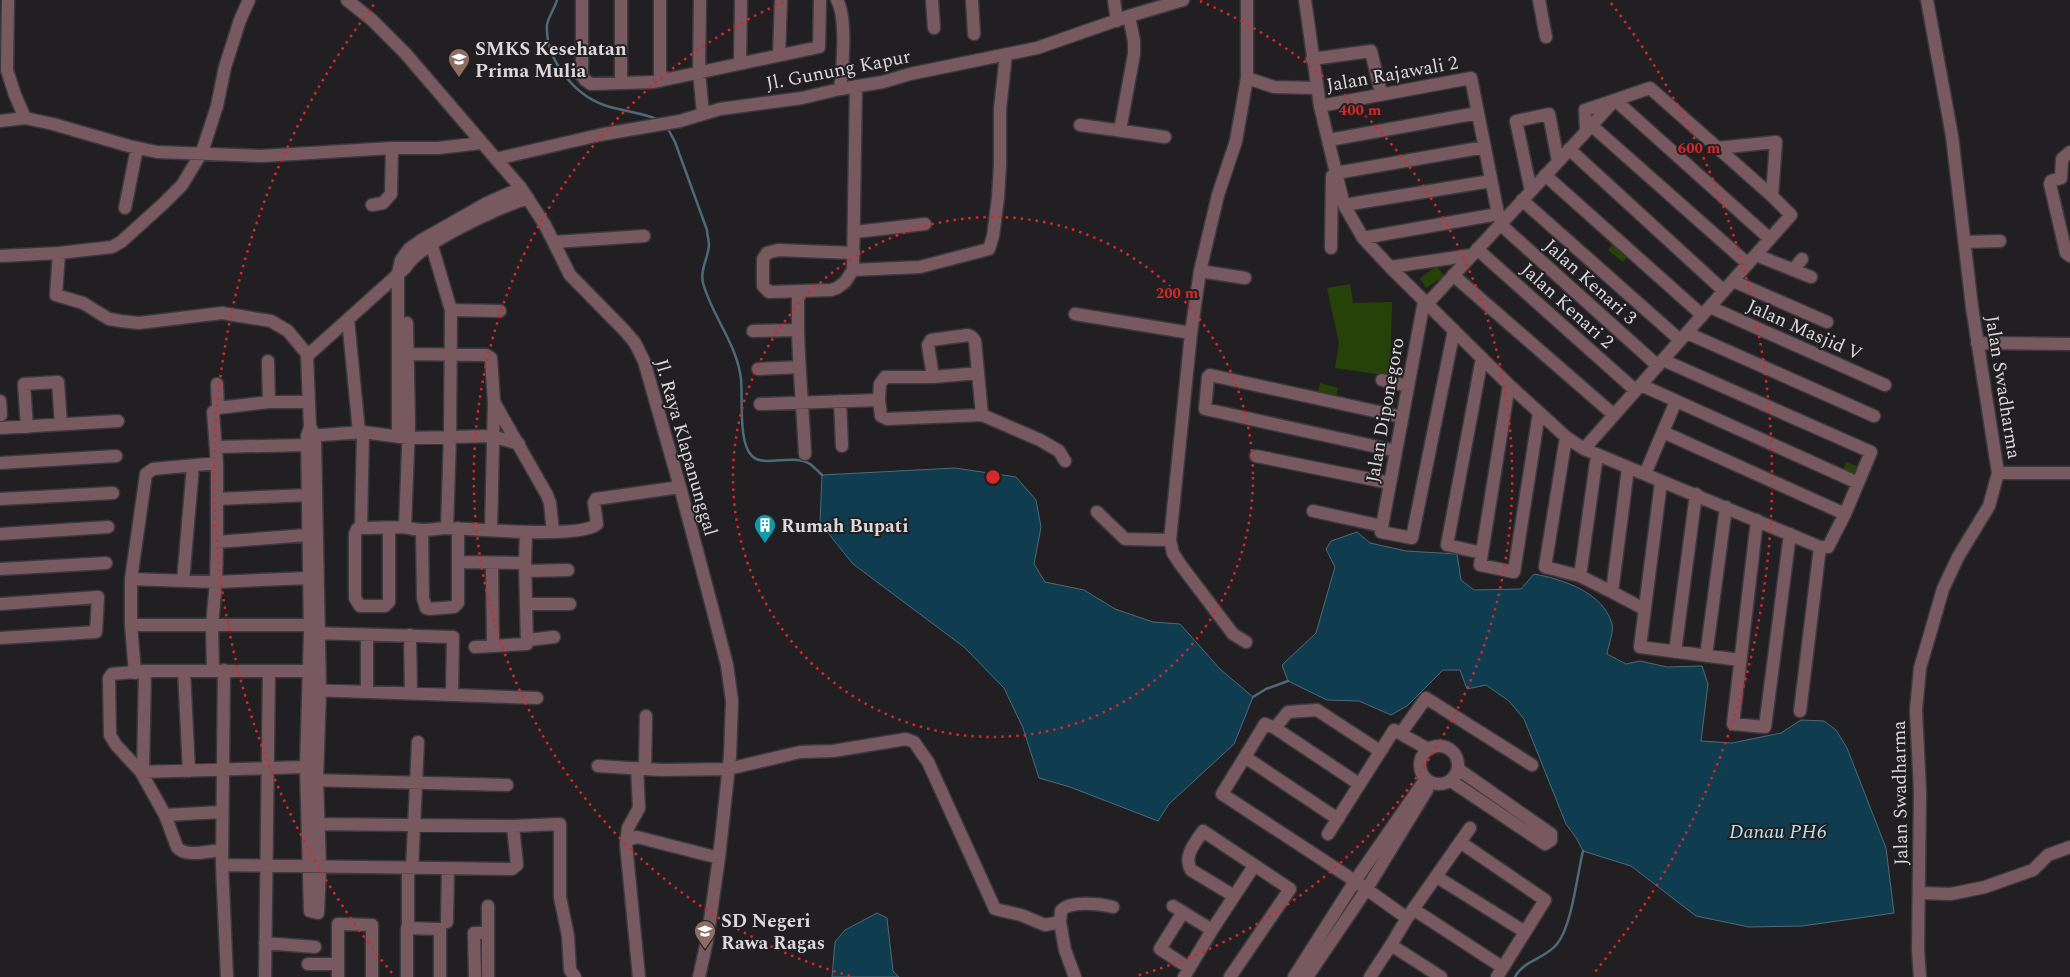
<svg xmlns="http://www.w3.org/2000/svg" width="2070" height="977" font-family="Spectral,serif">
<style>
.green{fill:#264208}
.water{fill:#0f3c4f;stroke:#4c6b79}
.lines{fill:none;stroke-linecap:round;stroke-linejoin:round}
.stream{stroke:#4c6b79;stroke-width:2.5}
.minor-casing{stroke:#3c393c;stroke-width:15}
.minor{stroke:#795960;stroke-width:12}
.ring{fill:none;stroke:#d62828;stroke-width:2.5;stroke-dasharray:2.5 5}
.labels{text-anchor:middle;stroke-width:4;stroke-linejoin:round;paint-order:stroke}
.poi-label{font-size:19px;font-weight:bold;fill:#dbd9db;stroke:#221f22;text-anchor:start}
.street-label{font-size:19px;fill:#dbd9db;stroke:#221f22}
.water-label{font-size:20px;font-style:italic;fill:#b8e0f4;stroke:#221f22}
.centre{fill:#d62828;stroke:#221f22;stroke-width:2.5}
.ring-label{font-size:15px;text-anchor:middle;font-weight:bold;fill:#d62828;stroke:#221f22;stroke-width:4;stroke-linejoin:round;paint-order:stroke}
</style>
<rect width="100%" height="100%" fill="#221f22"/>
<!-- green -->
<path class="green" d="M1614 243 1629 255 1623 262 1608 250Z
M1437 266 1444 276 1426 288 1420 278Z
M1350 284 1353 303 1392 302 1390 376 1335 368 1339 343 1327 288Z
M1320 383 1338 388 1336 396 1318 392Z
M1846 462 1861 468 1857 479 1842 472Z"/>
<!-- water -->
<path class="water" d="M955 468 1016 477 1036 500 1041 527 1034 564 1045 582 1084 590 1115 609 1153 622 1180 624 1220 669 1253 697 1234 744 1169 804 1158 821 1070 787 1039 778 1023 728 1004 688 964 647 853 564 820 523 822 475Z
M1357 532 1370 543 1406 551 1457 554 1461 580 1474 590 1521 589 1534 574C1562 579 1603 592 1612 624 1614 632 1608 646 1607 654L1626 664 1640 661 1667 667 1702 666 1708 684 1701 741 1732 743 1781 733 1801 720 1824 721 1836 730 1847 748 1886 848 1894 913 1802 926 1749 927 1696 916 1631 866 1583 851 1577 839 1566 824 1524 719 1509 701 1486 685 1467 689 1460 670H1443L1407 706 1391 715 1359 701 1327 700 1288 681 1282 665 1316 633 1335 567 1326 549 1331 541Z
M877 913 887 918 893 971 899 977H832L835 942 845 930Z"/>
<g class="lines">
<!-- stream -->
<path class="stream" d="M557 0C555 8 548 17 547 25 545 58 573 94 604 105 621 111 640 112 657 119
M667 127 675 142 707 230C707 235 709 240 709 245 708 259 700 269 703 283 712 316 737 344 741 379 743 398 738 443 752 456 764 468 791 453 810 464 814 467 818 471 822 475
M1253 697 1266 689 1288 681
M1515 977C1524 960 1545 959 1557 944 1572 926 1577 875 1583 851"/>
<!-- minor casing -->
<g class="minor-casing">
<path id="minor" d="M8 0 7 70 15 95 25 118
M347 0 372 20 405 53 521 188 545 225 570 275 625 331 635 343 644 361 680 487 712 607 727 665 732 701 730 756 719 858 707 941 699 977
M582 0V76L585 80 591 84 654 82 819 47 820 0
M700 0 699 71 703 114
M837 0C847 18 843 67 840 89
M932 0 934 28
M972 0 974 34
M1114 0 1117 21
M1305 0 1320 106 1336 173 1344 205 1363 238 1390 267 1509 385 1566 437 1584 449 1820 547H1828L1845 514 1871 452 1663 360
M1539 0 1546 37
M779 55 781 0
M1312 59 1371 51 1381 93
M740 63 741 0
M1247 78 1274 87 1317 88
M660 81V0
M621 83V0
M1320 106 1471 78 1498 214 1504 220
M0 121 25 118 53 124 129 146 157 152 261 156 392 148H438L481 143
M1080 125 1165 137
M1591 125 1748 264
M1120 130 1134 54V41L1129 16
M1586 131 1585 110 1615 100 1770 239
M1329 140 1478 113
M1717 148 1776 142 1772 196
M1569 149 1724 291
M2070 152 2062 159 2061 178 2051 181 2050 184 2066 253 2070 256
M496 159 599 135 680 121 720 109 802 98 840 89 883 82 910 74 1037 48 1129 16 1183 0
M1336 173 1485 147
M1545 175 1702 315
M1531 191 1516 121 1549 114 1558 161
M1522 200 1680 340
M372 205 383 203 391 194 392 148
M1344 205 1491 181
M125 208 137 148
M1500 224 1658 366
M855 232 925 224
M1363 238 1498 214
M554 242 644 236
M1965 242 2000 241
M432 246 451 310 450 436 447 528
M1331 248 1332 176
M1477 249 1635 390
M59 253 56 295 83 303 109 319 121 321 139 323 222 313 271 321 288 331 307 354
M854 253 778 250 767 253 763 259V286L769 292 831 290 837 288 845 282 853 270 856 86
M1756 255 1811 277
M0 256 59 253 112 247 121 242 163 204 182 185 202 152 217 106 225 67 240 20 249 0
M1390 267 1472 255
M853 270 920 267 989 249 993 236 998 198 1000 165V109L1006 54
M1793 270 1802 259
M1200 271 1245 278
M1453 275 1614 415
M1733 281 1827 322
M798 292V330
M1424 301 1381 532 1412 538 1454 330
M1427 304 1615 100 1650 88 1772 196 1791 215 1584 449
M1710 307 1885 385
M451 310 500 311
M1075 314 1191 333
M348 319 359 432
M753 331 798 330C799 371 803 412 805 454
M1687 333 1874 416
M1977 343 2070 344
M408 354 486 355 491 358 494 402 491 529
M268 361 269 402
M758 369 799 367
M933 377 978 373
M1382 380 1408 386
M217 384 218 408
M1509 385 1480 565 1514 572 1539 413
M1641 385 1858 483
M879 400 881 416 887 419 982 415 1040 440 1059 451 1065 461
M0 401 1 415
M840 401 842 446
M494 402 547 495 550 503 553 532
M760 404 879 400 880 384 885 377H933L928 345 931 340 968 335 972 337 975 341 982 415
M27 427 24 384 58 382 61 424
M310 427 315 436V441L320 690 317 780 320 867 318 913 310 911 306 767 310 633 307 436 310 427 307 356 405 268C421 242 498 208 528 198
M0 428 118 421
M1663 432 1845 514
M308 436 363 432 408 438 492 436 519 444
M398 437V273L401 260 409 249 420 241 487 203 521 188
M1566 437 1545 567 1580 576 1597 455
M216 447 307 445
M1396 451 1205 409 1208 377 1210 375 1402 417
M1256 456 1390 483
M0 463 116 456
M1628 468 1612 592 1644 609
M1998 473H2070
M1645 474 1676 401
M1661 482 1640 647 1740 660
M0 499 113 493
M217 499 308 495
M1313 511 1382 526
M1097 512 1125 539 1170 540
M1757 520 1733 724 1765 727 1790 534
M405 527 409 424 407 323
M361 528 363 432
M389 528V602L385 606H360L355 598V534L357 529 361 528C375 528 390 527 404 527 410 528 416 530 423 530 432 530 440 528 449 528 475 529 582 539 597 524L594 503 596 499 680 487
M422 530 423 598 426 608 429 609 454 607 458 603V528
M0 534 108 527
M217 542 307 535
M1482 553 1447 545 1482 358
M459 562 525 563 526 533
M492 563 493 646
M0 569 106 563
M526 571 568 570
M1580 576 1612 592
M131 579 216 582 308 578
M183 581 193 466
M0 604 98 597 96 632 0 638
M527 604H570
M131 625H318
M311 633 453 637 452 695
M410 635 411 693
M528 640 554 637
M1246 642 1233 634 1180 564 1173 553 1170 540 1191 333 1200 271 1218 195 1236 141 1247 78V0
M475 647 527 644 525 563
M1675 652 1696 494
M1706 656 1726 507
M213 670 212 625 216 582 217 542V463L213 412 218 408 269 402H308
M224 670 222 865 227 977
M184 671 189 771
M135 673 131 625V579L146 474 153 469 217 463
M312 690 537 698
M367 692V635
M1800 711 1820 547
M646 716 645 769 662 770 728 769 800 752 833 751 906 739 914 742 928 762 995 909 1021 915 1045 925 1060 922 1065 950 1075 977
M1275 728 1288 712 1317 710 1380 751
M1401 733 1426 698 1532 765
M1420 765a19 19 0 1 1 38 0a19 19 0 1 1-38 0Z
M1245 757 1338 819
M598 766 645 769
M141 772 306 767
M143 772 145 671
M309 780 507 785
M1451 781 1545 844 1551 840V834L1458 769
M1359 784 1275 728 1265 724 1222 794 1355 881 1407 918
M165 815 222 812
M311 824 513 826 560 824V897L568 936 570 970 575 977
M1328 834 1394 730 1428 749
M1460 842 1545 900 1497 977
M626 844 628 828 639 808 637 768
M222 850C209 851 185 858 177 847L165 815 141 772 116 745 110 735 109 678 112 674 145 671H310
M222 865 512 869 517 865 513 826
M412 869 418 742
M1437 877 1525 932
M1920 893 1951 894 1985 887 2033 870 2048 855 2070 847
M488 906V977
M1173 906 1212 930
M1413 909 1502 967
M1183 912 1160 949 1189 968
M447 922 448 869
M1060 922 1061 911C1069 900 1101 904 1113 907
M408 924V868
M265 943 315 947
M308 964H338
M265 977 269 671
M338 977V924L372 925V977
M407 977V928L440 929V977
M475 977 474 933H488
M639 977 626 844 628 840 637 837 719 858
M1184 977 1212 930 1254 866
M1230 977 1290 889 1203 831C1195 843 1183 856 1191 870L1234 896
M1294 977 1355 881 1425 780
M1307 977 1366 890 1427 790
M1370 977 1391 945
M1441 977 1391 945 1407 918 1470 828
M1920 977 1918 950 1920 792 1916 710 1920 668 1943 589 1958 557 1989 506 1998 473 1972 307 1952 136 1927 0"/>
</g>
<!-- minor -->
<use href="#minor" class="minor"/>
</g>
<!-- distance rings -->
<g class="ring">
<circle cx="993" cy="477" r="260"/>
<path d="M850 976A519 519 0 0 1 786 1M1200 1A519 519 0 0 1 1136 976"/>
<path d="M392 973A779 779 0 0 1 375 3M1611 3A779 779 0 0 1 1594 973"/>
</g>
<!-- icons -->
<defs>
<g id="school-pin" transform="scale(1.125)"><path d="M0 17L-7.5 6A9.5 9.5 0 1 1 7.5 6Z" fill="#8d6e63" stroke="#221f22"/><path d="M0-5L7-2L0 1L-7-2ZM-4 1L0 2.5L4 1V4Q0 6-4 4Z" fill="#fff"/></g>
<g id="building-pin" transform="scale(1.125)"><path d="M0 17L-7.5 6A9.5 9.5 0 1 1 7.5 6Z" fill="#0f9aa8" stroke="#221f22"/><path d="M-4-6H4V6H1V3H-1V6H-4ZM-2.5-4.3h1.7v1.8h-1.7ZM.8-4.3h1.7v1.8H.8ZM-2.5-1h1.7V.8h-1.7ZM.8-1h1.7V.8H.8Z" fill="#fff"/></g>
</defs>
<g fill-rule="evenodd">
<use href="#school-pin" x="459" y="59"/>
<use href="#building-pin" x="765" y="525"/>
<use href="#school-pin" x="705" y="931"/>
</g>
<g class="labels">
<!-- poi labels -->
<g class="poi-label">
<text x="475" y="55">SMKS Kesehatan<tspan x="475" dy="22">Prima Mulia</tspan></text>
<text x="781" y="532">Rumah Bupati</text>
<text x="721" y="927">SD Negeri<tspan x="721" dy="22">Rawa Ragas</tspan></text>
</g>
<!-- street labels -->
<g class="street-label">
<text transform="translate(838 69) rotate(-11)" y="7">Jl. Gunung Kapur</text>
<text transform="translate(1392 73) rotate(-10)" y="7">Jalan Rajawali 2</text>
<text transform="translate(1591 281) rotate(42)" y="7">Jalan Kenari 3</text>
<text transform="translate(1568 305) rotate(42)" y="7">Jalan Kenari 2</text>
<text transform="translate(1805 329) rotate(24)" y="7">Jalan Masjid V</text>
<text transform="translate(2004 387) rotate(81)" y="7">Jalan Swadharma</text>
<text transform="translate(1384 410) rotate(-80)" y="7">Jalan Diponegoro</text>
<text transform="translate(687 447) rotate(74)" y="7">Jl. Raya Klapanunggal</text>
<text transform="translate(1899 793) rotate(-91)" y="7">Jalan Swadharma</text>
</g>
<!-- water labels -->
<g class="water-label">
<text x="1778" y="838">Danau PH6</text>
</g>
</g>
<circle cx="993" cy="477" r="8" class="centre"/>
<g class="ring-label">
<text x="1360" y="115">400 m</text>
<text x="1699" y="153">600 m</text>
<text x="1177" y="298">200 m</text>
</g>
</svg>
